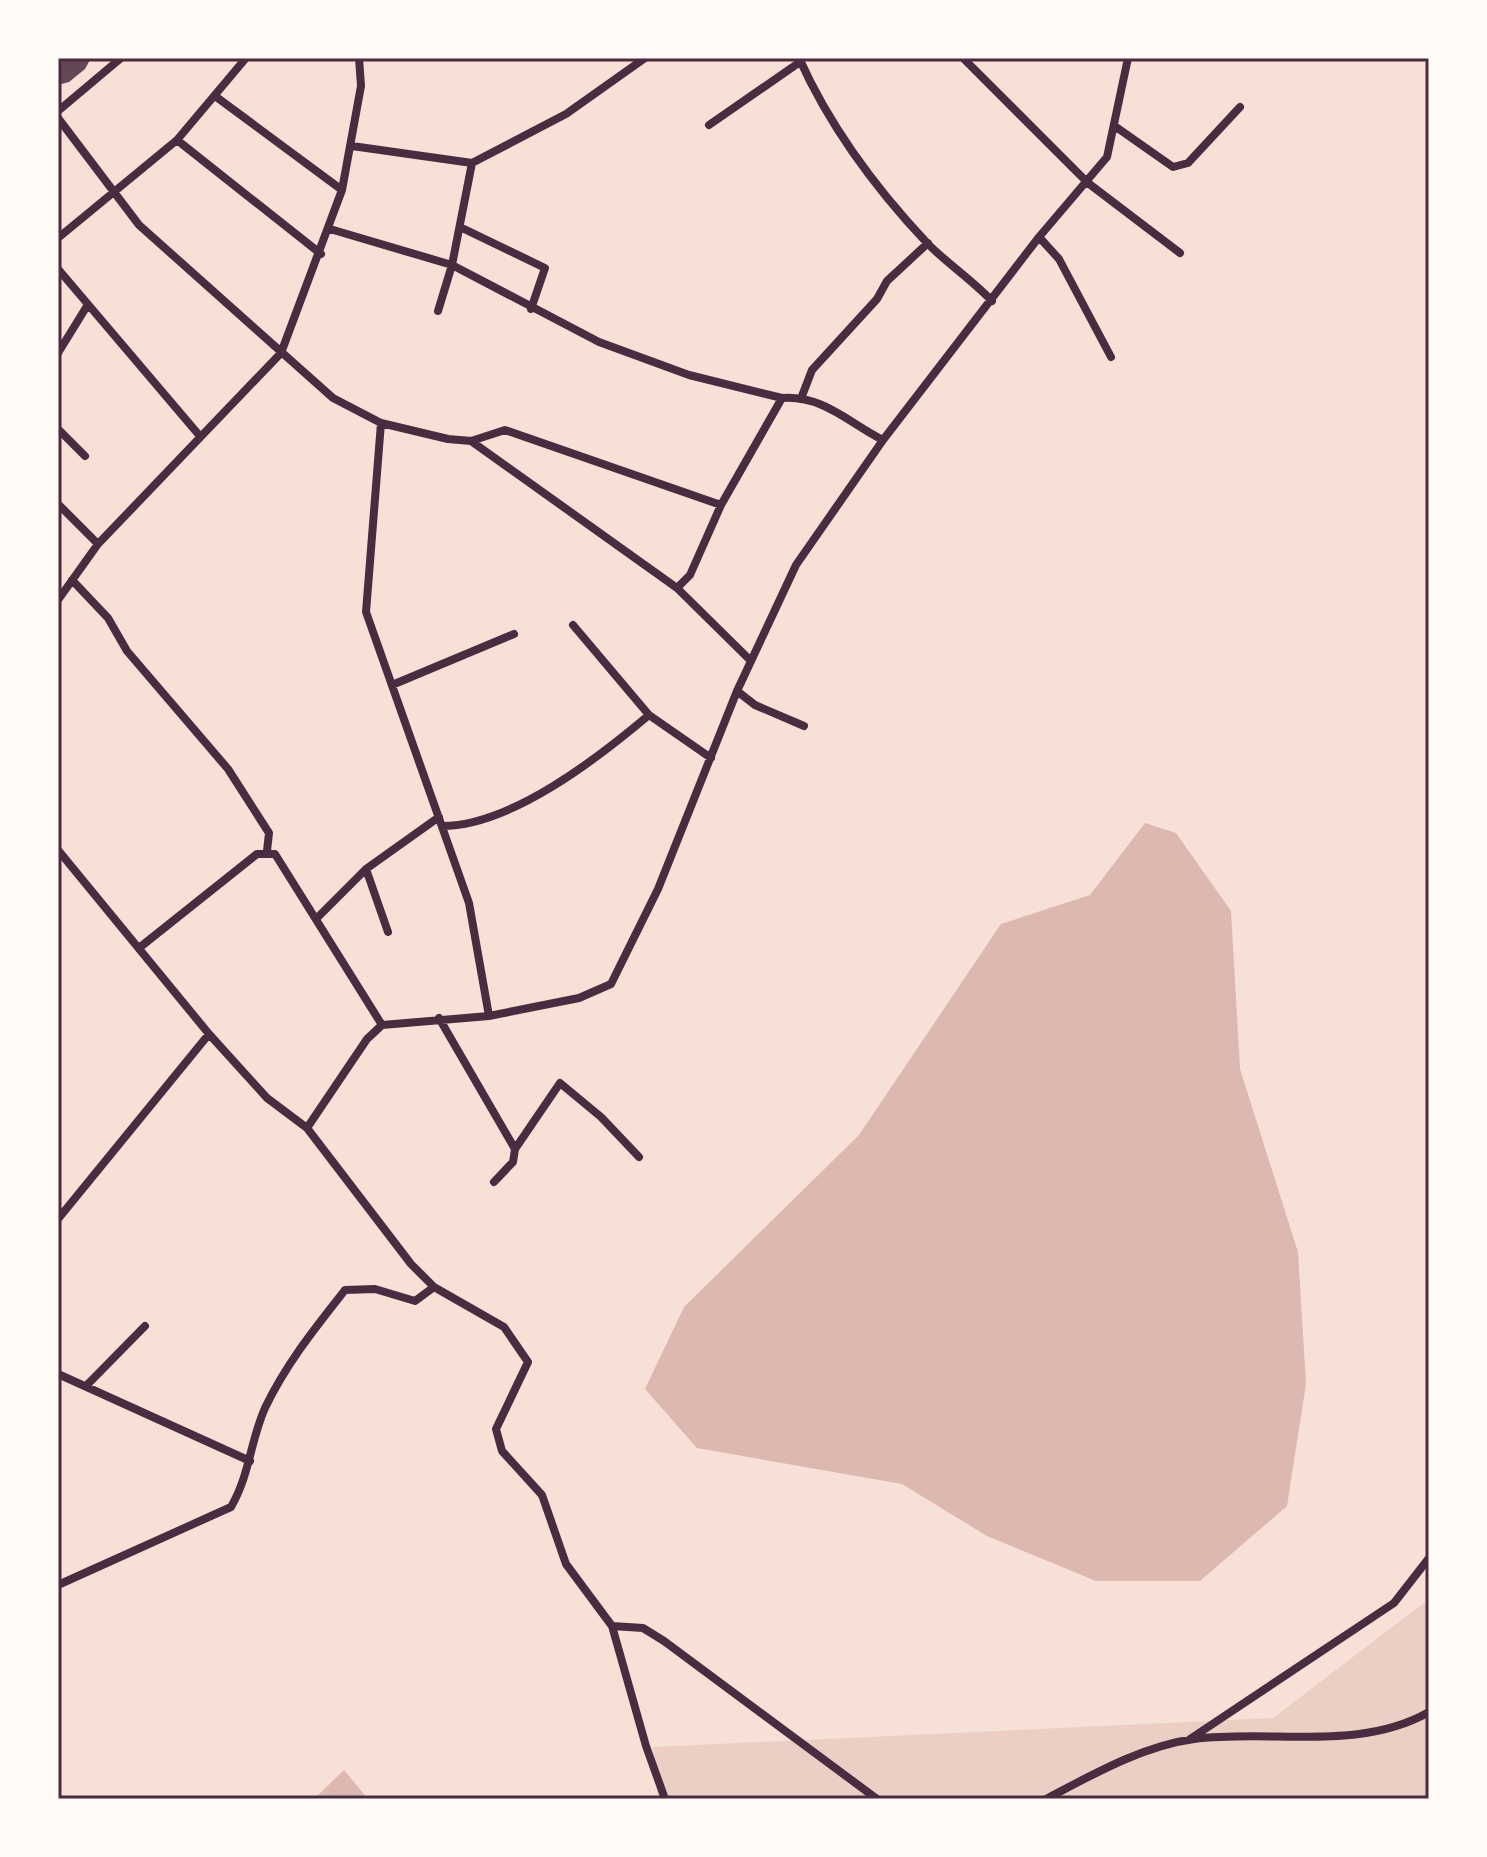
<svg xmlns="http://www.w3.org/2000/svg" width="1487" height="1857" font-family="Poppins,sans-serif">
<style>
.green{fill:#ebcfc5}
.water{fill:#dcb8b0}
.building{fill:#644757}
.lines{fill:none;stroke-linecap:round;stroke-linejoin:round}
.minor{stroke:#4a2c40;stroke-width:8}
.neatline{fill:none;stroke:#4a2c40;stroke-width:3}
</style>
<rect width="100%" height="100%" fill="#f7e1d7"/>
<!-- green -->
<path class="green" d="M1429 1599V1799H658L653 1747 1273 1718Z"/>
<!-- water -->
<path class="water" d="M1145 823 1176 833 1231 911 1240 1069 1298 1252 1306 1384 1287 1506 1200 1581H1096L987 1536 902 1484 697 1448 645 1389 684 1307 859 1135 1001 924 1090 895Z
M344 1770 368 1799H314Z"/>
<!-- building -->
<path class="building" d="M68 58H91L85 69 69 82 58 85V63Z"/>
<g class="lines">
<!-- minor -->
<path class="minor" d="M799 58C830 127 876 189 928 244 948 264 972 280 992 301
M963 58 1088 183 1180 253
M215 96 342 190
M58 111 121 58
M58 118 139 225 333 398 381 423 448 439 471 441 505 430 721 505
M709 125 800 62
M1116 127 1173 167 1188 163 1240 107
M177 140 321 254
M352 146 472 163 566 114 645 58
M460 227 545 268 531 309
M330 229 452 265 599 342 689 375 782 398C823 395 849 423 883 440
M1039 237 1059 259 1111 357
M58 238 177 140 246 58
M58 269 199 435
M438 311 452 265 472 163
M58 353 87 306
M802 396 812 370 877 299 887 281 928 243
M381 423 366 612 469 903 489 1016
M58 429 85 456
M471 441 677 588 690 575 721 505 782 398
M58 504 98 544
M72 580 108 618 127 651 228 769 269 833 267 851
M677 588 751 661
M58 600 98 544 281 353 342 190 361 86 359 58
M573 625 649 715 711 758
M392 685 514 634
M737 691 755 705 804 726
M442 826C511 826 598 758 649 715
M58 850 209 1034 267 1098 307 1128 411 1264 434 1287 504 1327 528 1362 496 1429 502 1451 542 1495 566 1564 612 1626 643 1628 664 1641 877 1799
M366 869 388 932
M316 919 366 869 439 817
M139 948 257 854H275L382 1025
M439 1018 515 1149
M307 1128 367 1039 382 1025 489 1016 579 998 611 984 658 889 737 691 796 565 883 440 1039 237 1107 157 1128 58
M494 1182 513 1162 515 1149 560 1083 601 1117 639 1157
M58 1219 209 1034
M58 1374 250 1461
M86 1386 145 1326
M58 1585 231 1507C250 1474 250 1442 265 1408 286 1364 315 1328 345 1290L375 1289 415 1301 434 1287
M612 1626 646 1746 665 1799
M1190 1739 1394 1603 1429 1558
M1046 1799C1092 1775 1142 1746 1194 1739 1271 1729 1359 1752 1429 1712"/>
</g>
<!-- border -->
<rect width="1487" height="1857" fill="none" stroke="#fffaf5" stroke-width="120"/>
<rect x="60" y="60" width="1367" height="1737" class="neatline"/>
</svg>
